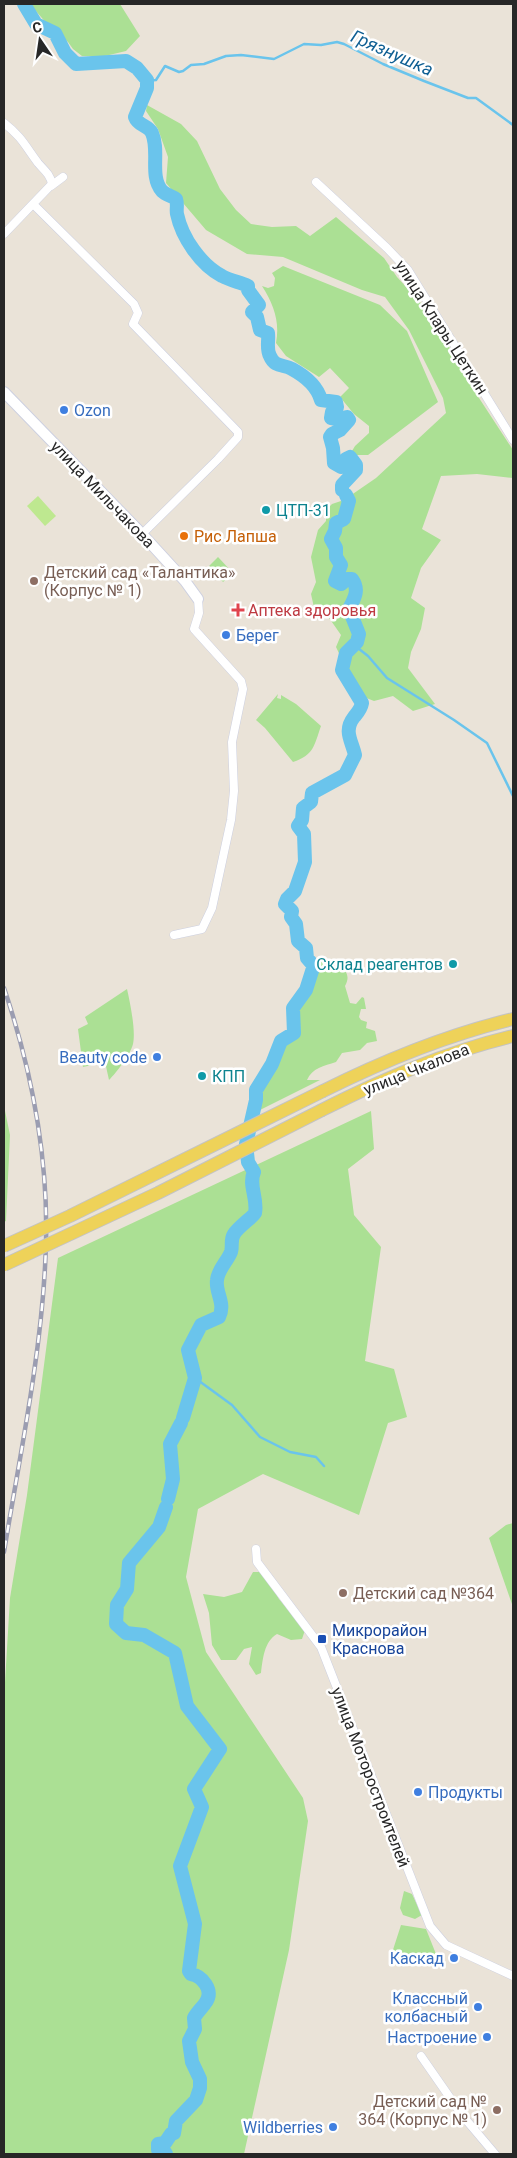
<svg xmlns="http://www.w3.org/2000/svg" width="517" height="2158" font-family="Roboto,sans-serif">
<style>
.green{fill:#abe094}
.pitch{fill:#bee890}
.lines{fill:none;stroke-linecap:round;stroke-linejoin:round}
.stream{stroke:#6ac4ec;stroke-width:2.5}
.river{stroke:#6ac4ec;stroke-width:14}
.minor-casing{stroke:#cdd0e0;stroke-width:9}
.tertiary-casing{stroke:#cdd0e0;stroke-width:12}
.primary-casing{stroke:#c3c3c3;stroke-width:14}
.minor{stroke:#fff;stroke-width:8}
.tertiary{stroke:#fff;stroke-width:10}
.primary{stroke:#eed259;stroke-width:12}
.rail-casing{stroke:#9b9db1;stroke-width:4.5}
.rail{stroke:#fff;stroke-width:2.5;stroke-dasharray:8;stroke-linecap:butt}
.primary-bridge-casing{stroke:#c3c3c3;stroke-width:14;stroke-linecap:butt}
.primary-bridge{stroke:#eed259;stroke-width:12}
.shop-dot{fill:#3f7fe0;stroke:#fff;stroke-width:2}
.culture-dot{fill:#0f9aa8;stroke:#fff;stroke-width:2}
.food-dot{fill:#e8710a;stroke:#fff;stroke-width:2}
.education-dot{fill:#8d6e63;stroke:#fff;stroke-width:2}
.health-dot{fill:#e0444e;stroke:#fff;stroke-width:2}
.transit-dot{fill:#1a4fb4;stroke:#fff;stroke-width:2}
.labels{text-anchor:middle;stroke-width:5;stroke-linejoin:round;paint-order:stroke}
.street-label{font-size:16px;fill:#272727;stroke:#fff}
.shop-label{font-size:16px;fill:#366cbe;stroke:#fff;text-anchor:end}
.culture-label{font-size:16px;fill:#0d838f;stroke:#fff;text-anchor:start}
.food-label{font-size:16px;fill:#c56008;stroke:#fff;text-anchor:start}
.education-label{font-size:16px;fill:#785e54;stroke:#fff;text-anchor:start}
.health-label{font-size:16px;fill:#be3a42;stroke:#fff;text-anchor:start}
.transit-label{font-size:16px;fill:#164399;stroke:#fff;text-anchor:start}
.water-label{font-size:18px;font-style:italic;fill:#0f5f93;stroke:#fff}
</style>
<rect width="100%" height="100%" fill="#eae3d8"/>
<!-- green -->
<path class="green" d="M30 4H120L140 36 126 51 105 56H82L73 49 68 42 47 24Z
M147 105 181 124 197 141 220 189 236 210 251 224 272 227 296 226 310 236 336 217 384 258 397 277 428 311 479 398 513 450V478L477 474 441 476 422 529 441 540 421 568 411 598 425 608 421 629 411 652 408 668 435 704 413 711 393 696 374 701 349 691 347 670 336 647 341 635 327 615 315 612 311 594 316 582 311 557 318 530 326 521V510L332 504 344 500 376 478 446 413 443 398 409 330 385 297 362 290 283 257 247 254 206 230 166 183 168 157 158 129 146 111Z
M283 266 380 305 407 331 438 402 368 455H357L354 458 349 456 355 446 369 433V426L354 414 340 397 349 388 330 368 319 377 286 356 276 343C280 322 274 305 262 286L268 288 274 286 275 278 272 273Z
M218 557 233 573 223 582 209 566Z
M278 694 277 698 281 699V695L296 704 321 726C314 746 314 755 293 762L265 728 256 720Z
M327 960C337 965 354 970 345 986L350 1003 356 1004 362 997 364 998 366 1009H361L359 1017 361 1020 367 1022 366 1028 375 1031 377 1041 367 1043 360 1050 342 1053 336 1062C324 1066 312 1068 307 1080H320L254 1113 258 1100V1090L275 1063 283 1042 296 1035 295 1007 308 991 312 979 317 974 316 968 320 961Z
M127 989C130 1002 136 1031 133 1044 130 1055 117 1072 109 1080L105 1062 83 1067 78 1029 88 1024 85 1017Z
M4 1106 10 1135 6 1221 4 1222Z
M371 1111 374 1149 348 1169 354 1215 381 1247 365 1361 394 1369 407 1417 388 1423 359 1515 263 1474 198 1509 186 1577 206 1652 303 1798 308 1821 289 1950 244 2154H4V1699L10 1598 27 1495 58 1258Z
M513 1523V1607L489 1538 506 1525Z
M253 1572H260L270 1583 279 1599 305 1630 302 1639 291 1640 277 1634C264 1642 263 1658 261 1673L256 1675 249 1664 252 1647 244 1649 236 1660H221L212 1645 209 1613 203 1594 224 1597 242 1592Z
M404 1891 412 1894 422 1915 415 1919 403 1915 400 1908Z
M401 1925 426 1929 436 1954 390 1959Z"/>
<!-- pitch -->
<path class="pitch" d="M38 496 56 516 45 526 27 506Z"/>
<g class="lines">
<!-- stream -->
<path class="stream" d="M147 81 156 80 165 66 179 72 183 71 191 65 204 64 226 56 241 55 274 59 304 44 321 45 337 42 344 44 383 64 424 81 468 98H476L513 125
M354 645 368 656 387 678 454 720 487 743 513 796
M195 1378 232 1405 260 1437 290 1452 316 1457 324 1466"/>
<!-- river -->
<path class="river" d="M24 4 36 24 55 33 65 53 76 64 126 61 137 68 147 80V88L135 117C138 126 148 125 152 133 160 151 149 176 162 191 166 195 172 196 176 199 178 205 176 209 177 214 182 238 201 265 222 276 231 281 240 282 248 286V290L259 305 252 312 257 317 260 330 268 333C269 341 266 349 270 356 275 368 284 364 292 369 305 376 317 386 321 400L336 402 337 407 332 412 331 418 337 419 347 417 349 420 340 430 332 434 330 437 333 448 334 463 341 467 346 459 350 457 356 465V470L342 485V490
M183 1418 195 1378 188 1350 201 1325 219 1317C226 1303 215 1293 217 1280 218 1269 227 1262 231 1252 233 1246 230 1240 234 1234 238 1227 254 1216 255 1213 258 1198 248 1185 254 1172L248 1162 246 1144 256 1100V1090L272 1064 281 1041 294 1033 293 1008 306 990 313 968V965L307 958 306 948 298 941 296 924 291 917 292 911 285 904 287 899 295 891 305 862 304 834 298 826 302 820 303 808 311 802 312 793 345 775 355 755C352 741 343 731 354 717 358 712 361 709 362 703L342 670 346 653 357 642 359 634 349 609C354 599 360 590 352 579H347L341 584 335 581 341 565 336 557V548L331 539 335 531 336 523 344 519 349 501 346 495
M168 1499 173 1479 170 1444 181 1423
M166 1507 159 1527 129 1563 127 1589 117 1605 116 1624 126 1633 144 1635 175 1653 187 1706 220 1749 194 1789 202 1807 180 1866 195 1924 189 1971 191 1974C202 1976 214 1990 206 2002 203 2007 197 2012 194 2018L195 2029 189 2041 192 2062 200 2079V2088L196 2100 176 2121 174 2133 171 2134 165 2143 158 2144V2150L164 2151 166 2154"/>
<!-- minor casing -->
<g class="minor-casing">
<path id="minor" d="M4 123C23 138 25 146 38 163 44 170 50 174 52 184L4 234
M316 182 387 248 408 270 513 440
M51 186 63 177
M33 204 134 304 138 313 133 324 238 432V437L218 459 142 534
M174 935 202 929 212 908 231 820 234 791 232 742 243 689 241 681 194 629 199 613 198 599
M256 1549 257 1562 321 1647 430 1926 446 1945 513 1976
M421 2056 462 2115 495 2154"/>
</g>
<!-- tertiary casing -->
<g class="tertiary-casing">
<path id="tertiary" d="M4 392 142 534 185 581 198 599"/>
</g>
<!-- primary casing -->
<g class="primary-casing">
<path id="primary" d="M323 1091C385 1060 446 1035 513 1019
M322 1110C386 1078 443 1053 513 1036"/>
</g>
<!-- minor -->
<use href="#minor" class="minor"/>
<!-- tertiary -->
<use href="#tertiary" class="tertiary"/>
<!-- primary -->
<use href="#primary" class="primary"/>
<!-- rail casing -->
<g class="rail-casing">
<path id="rail" d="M4 988C34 1077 51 1173 45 1267 40 1361 19 1460 4 1552"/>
</g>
<!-- rail -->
<use href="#rail" class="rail"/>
<!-- primary-bridge casing -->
<g class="primary-bridge-casing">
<path id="primary-bridge" d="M4 1246 70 1216 323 1091
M4 1265 158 1193 322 1110"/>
</g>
<!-- primary-bridge -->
<use href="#primary-bridge" class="primary-bridge"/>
</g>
<!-- markers -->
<g class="shop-dot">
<circle cx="64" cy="410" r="5"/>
<circle cx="226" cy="635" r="5"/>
<circle cx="157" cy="1057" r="5"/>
<circle cx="418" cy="1792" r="5"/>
<circle cx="454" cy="1958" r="5"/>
<circle cx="478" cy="2007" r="5"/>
<circle cx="487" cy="2037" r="5"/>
<circle cx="333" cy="2127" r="5"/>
</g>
<g class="culture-dot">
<circle cx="266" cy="510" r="5"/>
<circle cx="453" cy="964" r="5"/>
<circle cx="202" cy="1076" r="5"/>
</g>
<circle class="food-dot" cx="184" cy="536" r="5"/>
<g class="education-dot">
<circle cx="34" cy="581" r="5"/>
<circle cx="343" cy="1593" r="5"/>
<circle cx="497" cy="2110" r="5"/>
</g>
<path class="health-dot" d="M235.5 602.5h5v5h5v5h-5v5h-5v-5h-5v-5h5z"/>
<rect class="transit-dot" x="317" y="1634" width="10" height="10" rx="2.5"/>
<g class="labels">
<!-- street labels -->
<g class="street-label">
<text transform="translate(442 327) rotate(57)" y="6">улица Клары Цеткин</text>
<text transform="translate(103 494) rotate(46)" y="6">улица Мильчакова</text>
<text transform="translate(416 1069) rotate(-22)" y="6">улица Чкалова</text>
<text transform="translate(371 1777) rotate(69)" y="6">улица Моторостроителей</text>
</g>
<!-- shop labels -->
<g class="shop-label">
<text x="74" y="416" text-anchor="start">Ozon</text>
<text x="236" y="641" text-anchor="start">Берег</text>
<text x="147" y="1063">Beauty code</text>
<text x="428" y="1798" text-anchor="start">Продукты</text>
<text x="444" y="1964">Каскад</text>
<text x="468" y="2004">Классный<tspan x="468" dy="18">колбасный</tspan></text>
<text x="477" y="2043">Настроение</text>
<text x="323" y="2133">Wildberries</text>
</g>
<!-- culture labels -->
<g class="culture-label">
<text x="276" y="516">ЦТП-31</text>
<text x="443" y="970" text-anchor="end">Склад реагентов</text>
<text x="212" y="1082">КПП</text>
</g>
<!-- food labels -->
<g class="food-label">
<text x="194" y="542">Рис Лапша</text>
</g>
<!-- education labels -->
<g class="education-label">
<text x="44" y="578">Детский сад «Талантика»<tspan x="44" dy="18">(Корпус № 1)</tspan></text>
<text x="353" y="1599">Детский сад №364</text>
<text x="487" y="2107" text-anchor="end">Детский сад №<tspan x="487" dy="18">364 (Корпус № 1)</tspan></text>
</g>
<!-- health labels -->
<g class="health-label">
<text x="248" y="616">Аптека здоровья</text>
</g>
<!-- transit labels -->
<g class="transit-label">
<text x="332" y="1636">Микрорайон<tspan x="332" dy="18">Краснова</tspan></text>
</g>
<!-- water labels -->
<g class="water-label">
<text transform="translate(392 53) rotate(24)" y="6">Грязнушка</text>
</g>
</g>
<!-- border -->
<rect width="517" height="2158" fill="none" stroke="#272727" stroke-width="10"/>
<!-- north arrow -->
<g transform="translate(40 40) rotate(347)" stroke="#ffffff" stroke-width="4" paint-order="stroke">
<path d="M0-4L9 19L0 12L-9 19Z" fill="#272727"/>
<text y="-8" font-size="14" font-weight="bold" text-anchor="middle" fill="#272727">С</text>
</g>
</svg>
